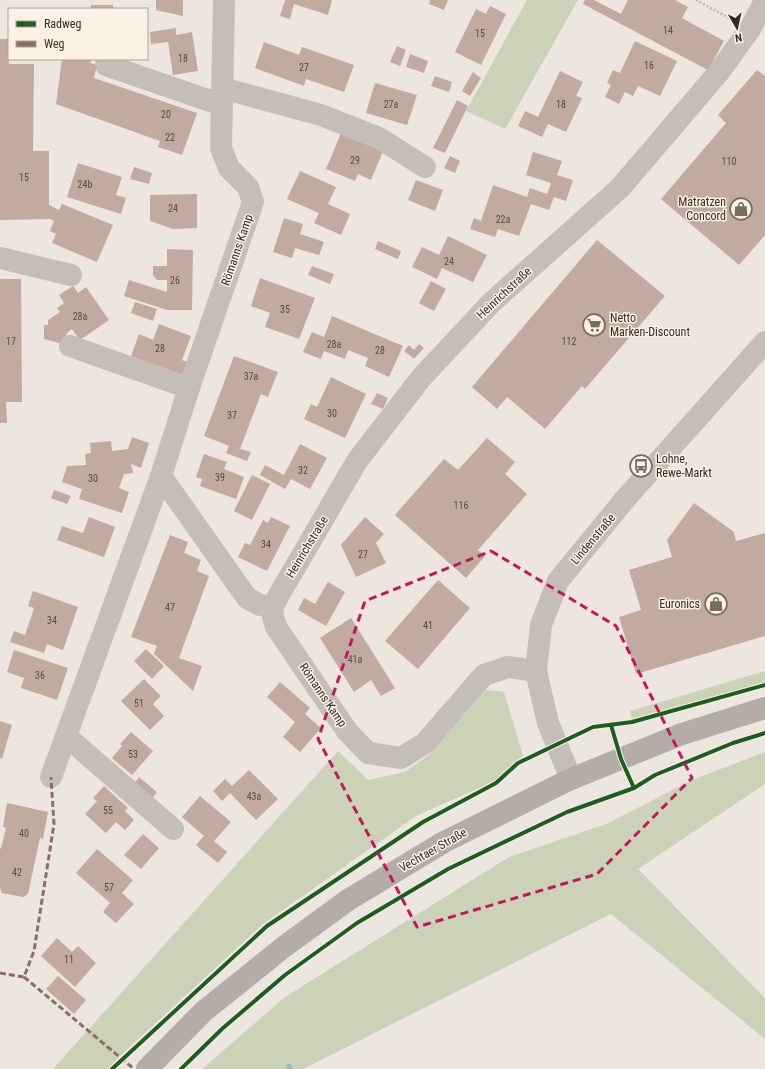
<svg xmlns="http://www.w3.org/2000/svg" width="765" height="1069" font-family="'Roboto Condensed',sans-serif">
<style>
.green{fill:#ccd2b7}
.lines{fill:none;stroke-linecap:round;stroke-linejoin:round}
.stream{stroke:#99bdbe;stroke-width:6}
.building{fill:#c1aa9f}
.path{stroke:#beb6af;stroke-width:2.5;stroke-dasharray:2 2;stroke-linecap:butt}
.minor{stroke:#c5beb7;stroke-width:22}
.major{stroke:#b4aca6;stroke-width:22}
.quiet{stroke:#8d6e63;stroke-width:3;stroke-dasharray:6 3;stroke-linecap:butt}
.cycleway-casing{stroke:#faf1e4;stroke-width:6}
.cycleway{stroke:#1b5e20;stroke-width:4}
.marked{fill:none;stroke:#c2185b;stroke-width:3;stroke-dasharray:8 5;stroke-linejoin:round}
.labels{text-anchor:middle;stroke-width:3;stroke-linejoin:round;paint-order:stroke}
.number-label{font-size:10px;fill:#584b44}
.poi-label{font-size:12px;fill:#352b26;stroke:#faf1e4;text-anchor:end}
.street-label{font-size:12px;fill:#352b26;stroke:#faf1e4}
</style>
<rect width="100%" height="100%" fill="#ece6de"/>
<!-- green -->
<path class="green" d="M527 0H578L505 129 466 111Z
M765 671V683L632 719 630 711Z
M486 690 504 692 523 756 495 781 416 816 263 924 120 1056 108 1069H53L338 751 368 780 405 772 429 755Z
M765 752V784L638 869 765 998V1039L611 914 303 1069H202L285 997 509 857 606 824 692 780Z"/>
<g class="lines">
<!-- stream -->
<path class="stream" d="M289 1067 290 1069"/>
</g>
<!-- building -->
<path class="building" d="M156 0H183V16L156 10Z
M285 0H332L328 15 294 4 290 19 280 16Z
M430 0H448L444 10 429 4Z
M585 0H594L621 14 628 0H675L688 7 682 18 724 41 708 70 583 4Z
M91 5H113V9H91Z
M490 6 506 14 481 65 455 52 476 9 486 14Z
M176 28V35L192 32 198 71 173 75 168 42 151 44 150 32Z
M0 39H9V64H34L33 151H49V205L59 210 62 204 113 225 97 262 52 243 56 234 50 231 54 221 50 219 0 220Z
M635 41 677 61 660 96 638 86 633 96 625 92 619 104 605 97 611 85 607 83 613 70 620 73Z
M264 42 299 55 302 47 354 65 344 92 306 79 304 86 255 68Z
M397 46 406 50 400 66 390 62Z
M410 54 428 61 424 73 406 67Z
M62 59H92L90 63 97 65 94 78 197 113 182 155 158 147 160 141 56 104Z
M757 70 765 76V235L739 265 661 199 726 123 718 115Z
M560 71 583 82 576 96 582 98 566 132 548 124 542 137 518 126 525 111 538 117Z
M473 72 481 78 470 96 462 91Z
M435 76 452 82 449 92 431 86Z
M375 83 417 95 407 125 366 113Z
M457 100 468 106 445 153 433 148Z
M344 126 383 151 371 180 358 174 355 181 326 169Z
M533 152 562 161 557 175 573 180 566 201 554 197 549 210 531 204 519 236 498 229 495 237 470 229 474 218 481 221 493 185 527 197 530 188 547 194 551 183 526 175Z
M450 156 460 161 455 173 444 168Z
M78 163 122 177 116 195 126 198 121 214 67 197Z
M134 167 152 173 149 184 130 179Z
M300 171 336 187 328 204 350 214 341 235 314 223 319 213 287 199Z
M416 180 443 190 435 211 408 200Z
M197 194V228L173 229 150 221V195Z
M284 218 303 224 300 234 324 242 319 255 295 248 292 258 273 252Z
M448 236 487 255 473 282 442 268 437 279 412 267 422 247 439 255Z
M597 240 665 296 585 389 582 386 545 429 507 397 497 409 472 387Z
M378 241 401 251 398 259 375 249Z
M167 249 193 250 192 310H167L124 296 129 280 167 292V280H157L153 275V266H167Z
M312 266 334 274 330 284 308 275Z
M260 278 315 298 299 339 265 327 270 313 251 306Z
M0 279H21L22 402H6L7 423H0Z
M431 281 446 289 434 311 419 303Z
M73 286 78 293 86 287 109 320 80 340 72 329 67 333 63 344 44 339V325H48V320L60 312 57 308 64 303 59 295Z
M135 302 157 309 153 321 131 313Z
M332 316 403 346 389 377 365 366 368 358 348 350 345 359 324 351 321 359 303 352 312 332 324 337Z
M159 324 191 336 182 360 187 362 182 375 131 356 139 334 153 340Z
M419 344 424 348 414 359 404 351 409 345 414 350Z
M234 356 278 372 268 397 261 394 240 449 251 452 247 461 226 453 229 446 204 436Z
M331 377 366 394 345 438 304 419 311 404 317 407Z
M377 393 388 398 383 409 371 404Z
M132 437 149 443 141 468 131 464 133 473 124 474 119 488 129 492 122 513 79 499 82 489 62 482 67 466 86 465 85 454 91 453 90 443 111 441 112 451 128 449Z
M487 438 515 462 505 474 527 494 478 550 485 556 466 578 395 515 444 459 458 470Z
M300 444 327 458 310 489 291 479 285 489 260 475 265 465 284 475Z
M204 454 227 462 224 469 244 477 236 499 200 486 202 479 196 477Z
M252 475 270 484 252 520 234 511Z
M54 490 71 496 67 504 51 498Z
M694 503 734 532 736 541 765 533V636L636 674 619 617 641 610 629 570 672 557 667 540Z
M89 517 115 527 104 557 57 540 62 526 83 533Z
M271 517 290 526 267 571 238 557 245 543 250 545 263 520 268 523Z
M365 517 384 534 376 543 386 563 356 577 341 545Z
M170 535 188 542 184 553 201 560 197 571 209 576 179 658 202 666 193 691 154 654 157 646 131 637Z
M438 580 470 608 418 669 385 641Z
M328 582 345 592 326 626 298 610 304 598 315 604Z
M33 591 78 607 63 650 47 644 44 653 10 642 14 631 25 635 34 608 28 606Z
M351 618 395 688 381 696 371 680 354 692 320 638Z
M146 649 164 666 152 679 134 661Z
M14 650 68 668 57 700 21 688 24 678 7 672Z
M144 679 161 696 153 704 164 716 150 730 121 701Z
M280 682 310 708 305 714 321 728 300 752 283 737 295 722 267 697Z
M0 721 12 725 2 759 0 758Z
M131 732 153 751 132 775 112 758 122 746 120 744Z
M249 770 278 799 256 820 230 793 222 801 213 791 225 779 232 786Z
M139 777 157 792 152 798 134 784Z
M104 786 128 808 125 811 134 820 125 830 116 822 106 833 85 814 97 801 93 798Z
M200 796 231 822 214 841 227 852 218 863 196 845 204 836 182 817Z
M7 803 48 812 43 839 40 838 28 894 23 897 2 893 0 888V848L1 849 6 828 3 827Z
M143 834 159 848 141 869 124 855Z
M97 849 133 880 122 893 134 904 116 923 103 912 110 903 76 873Z
M57 938 72 952 78 946 96 963 75 987 41 956Z
M58 976 86 1000 74 1014 46 989Z"/>
<g class="lines">
<!-- path -->
<path class="path" d="M696 0 731 19"/>
<!-- minor -->
<path class="minor" d="M224 0 221 148 229 168 248 187 253 202 189 388 161 476 247 598 260 605 272 607 273 617 276 627 347 731 368 753 401 758 425 743 484 675 508 667 536 671
M106 65 222 105
M222 88 321 115 379 138 425 167
M0 258 71 275
M70 346 189 388
M272 607 357 461 421 378 491 303 620 188 719 72 750 29 765 1
M66 736 173 829
M51 777 161 476
M571 779 548 723 536 671 541 625 558 581 626 498 765 342"/>
<!-- major -->
<path class="major" d="M147 1069 204 1011 285 946 348 900 444 842 571 779 682 734 765 708"/>
<!-- quiet -->
<path class="quiet" d="M0 973 24 977 34 951 54 824 51 777
M24 977 134 1069"/>
<!-- cycleway casing -->
<g class="cycleway-casing">
<path id="cycleway" d="M611 725 621 759 634 788
M112 1069 267 926 423 822 496 783 518 763 593 727 632 722 765 685
M181 1069 223 1028 285 975 357 923 448 869 567 812 634 788 655 775 733 743 765 733"/>
</g>
<!-- cycleway -->
<use href="#cycleway" class="cycleway"/>
</g>
<!-- marked area -->
<path class="marked" d="M491 551 616 626 692 778 597 874 417 927 318 739 365 601Z"/>
<!-- icons -->
<defs>
<g id="shop-ring" transform="scale(1.15)"><circle r="9.5" fill="#faf1e4" stroke="#756c66" stroke-width="1.5"/><path d="M-5-2.5h2.3a2.7 3.5 0 0 1 5.4 0H5L5.5 6h-11ZM-1.5-2.5h3a1.5 2.3 0 0 0-3 0Z" fill="#756c66"/></g>
<g id="supermarket-ring" transform="scale(1.15)"><circle r="9.5" fill="#faf1e4" stroke="#756c66" stroke-width="1.5"/><path d="M-6-5.5h2.5l.6 2H6L4.5 2H-2.5L-4.4-4H-6ZM-1.5 3.2a1.3 1.3 0 1 0 .1 0ZM3 3.2a1.3 1.3 0 1 0 .1 0Z" fill="#756c66"/></g>
<g id="bus-ring" transform="scale(1.15)"><circle r="9.5" fill="#faf1e4" stroke="#756c66" stroke-width="1.5"/><path d="M-5-6H5V4H4V6H2V4H-2V6H-4V4H-5ZM-3.5-4V0h7V-4ZM-3.5 1.2v1.5H-2V1.2ZM2 1.2v1.5H3.5V1.2Z" fill="#756c66"/></g>
</defs>
<g fill-rule="evenodd">
<use href="#shop-ring" x="741" y="209"/>
<use href="#supermarket-ring" x="594" y="325"/>
<use href="#bus-ring" x="641" y="466"/>
<use href="#shop-ring" x="716" y="604"/>
</g>
<g class="labels">
<!-- number labels -->
<g class="number-label">
<text x="668" y="34">14</text>
<text x="480" y="37">15</text>
<text x="183" y="62">18</text>
<text x="649" y="69">16</text>
<text x="304" y="71">27</text>
<text x="391" y="108">27a</text>
<text x="561" y="108">18</text>
<text x="166" y="118">20</text>
<text x="170" y="141">22</text>
<text x="355" y="164">29</text>
<text x="729" y="165">110</text>
<text x="24" y="181">15</text>
<text x="85" y="188">24b</text>
<text x="173" y="212">24</text>
<text x="503" y="223">22a</text>
<text x="449" y="265">24</text>
<text x="175" y="284">26</text>
<text x="285" y="313">35</text>
<text x="80" y="320">28a</text>
<text x="11" y="345">17</text>
<text x="569" y="345">112</text>
<text x="334" y="348">28a</text>
<text x="160" y="352">28</text>
<text x="380" y="354">28</text>
<text x="251" y="380">37a</text>
<text x="332" y="417">30</text>
<text x="232" y="419">37</text>
<text x="303" y="474">32</text>
<text x="220" y="481">39</text>
<text x="93" y="482">30</text>
<text x="461" y="509">116</text>
<text x="266" y="548">34</text>
<text x="363" y="558">27</text>
<text x="170" y="611">47</text>
<text x="52" y="624">34</text>
<text x="428" y="629">41</text>
<text x="355" y="663">41a</text>
<text x="40" y="679">36</text>
<text x="139" y="707">51</text>
<text x="133" y="758">53</text>
<text x="254" y="800">43a</text>
<text x="108" y="814">55</text>
<text x="24" y="837">40</text>
<text x="17" y="876">42</text>
<text x="109" y="891">57</text>
<text x="69" y="963">11</text>
</g>
<!-- poi labels -->
<g class="poi-label">
<text x="726" y="206">Matratzen<tspan x="726" dy="14">Concord</tspan></text>
<text x="610" y="322" text-anchor="start">Netto<tspan x="610" dy="14">Marken-Discount</tspan></text>
<text x="656" y="463" text-anchor="start">Lohne,<tspan x="656" dy="14">Rewe-Markt</tspan></text>
<text x="700" y="608">Euronics</text>
</g>
<!-- street labels -->
<g class="street-label">
<text transform="translate(237 250) rotate(-71)" y="4">Römanns Kamp</text>
<text transform="translate(504 293) rotate(-43)" y="4">Heinrichstraße</text>
<text transform="translate(593 539) rotate(-50)" y="4">Lindenstraße</text>
<text transform="translate(307 547) rotate(-59)" y="4">Heinrichstraße</text>
<text transform="translate(323 695) rotate(56)" y="4">Römanns Kamp</text>
<text transform="translate(433 850) rotate(-30)" y="4">Vechtaer Straße</text>
</g>
</g>
<!-- legend -->
<rect x="8" y="8" width="140" height="52" fill="#faf1e4" stroke="#aba298"/>
<rect x="16" y="21" width="20" height="6" fill="#1b5e20" stroke="#aba298"/>
<text x="44" y="28" font-size="12" fill="#352b26">Radweg</text>
<rect x="16" y="41" width="20" height="6" fill="#8d6e63" stroke="#aba298"/>
<text x="44" y="48" font-size="12" fill="#352b26">Weg</text>
<!-- north arrow -->
<g transform="translate(737 28) rotate(171)" stroke="#faf1e4" stroke-width="3" paint-order="stroke">
<path d="M0-3L7 15L0 10L-7 15Z" fill="#352b26"/>
<text y="-6" font-size="11" font-weight="bold" text-anchor="middle" fill="#352b26">N</text>
</g>
</svg>
